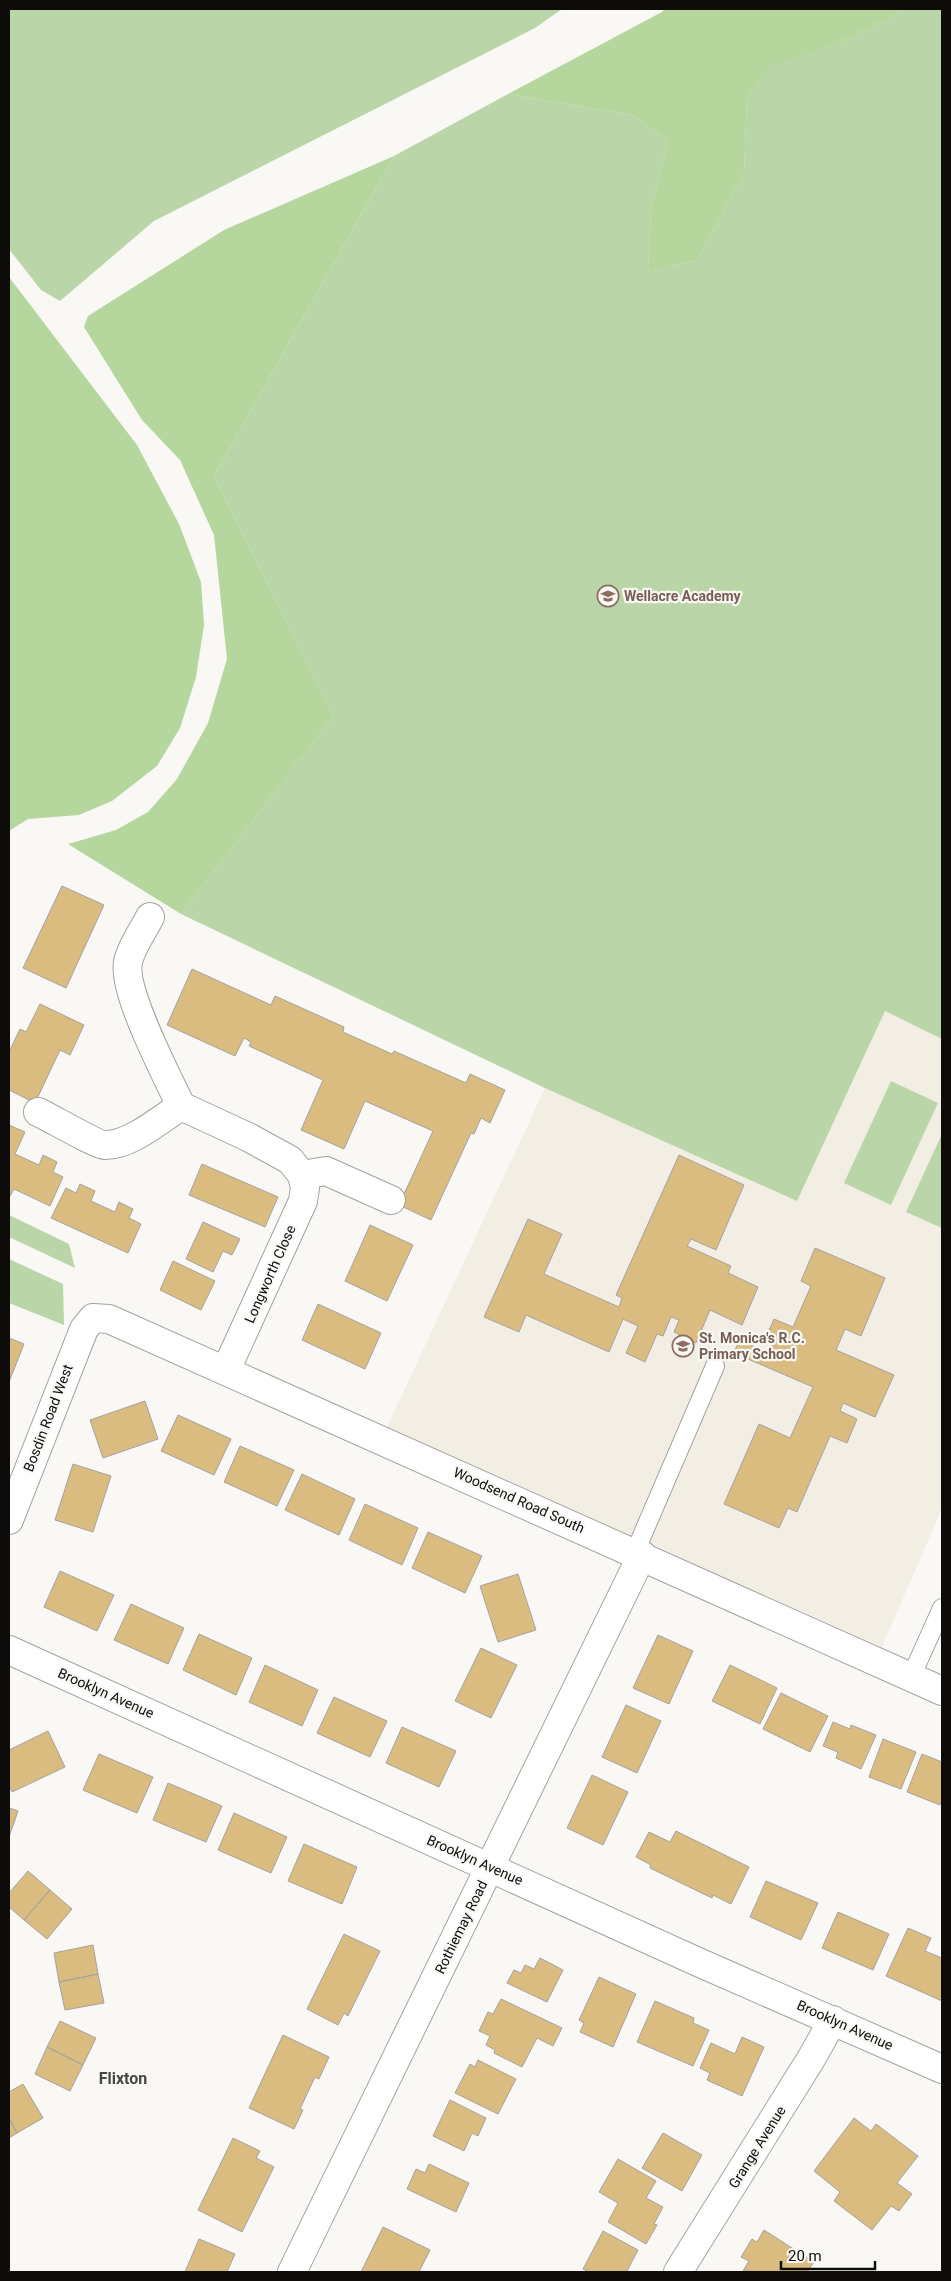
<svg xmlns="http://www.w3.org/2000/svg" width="951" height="2281" font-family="Roboto,sans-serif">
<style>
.built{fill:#f3eee4}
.green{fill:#bad5a7}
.forest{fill:#b5d69c}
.building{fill:#dbbc80;stroke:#a4a2a0}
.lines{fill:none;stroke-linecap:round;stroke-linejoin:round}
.lane-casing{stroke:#a3a29f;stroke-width:20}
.street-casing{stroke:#a3a29f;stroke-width:30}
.lane{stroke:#fff;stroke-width:18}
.street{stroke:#fff;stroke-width:28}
.labels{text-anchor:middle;stroke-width:4.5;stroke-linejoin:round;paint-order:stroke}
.education-label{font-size:14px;font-weight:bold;fill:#785e54;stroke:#f9f8f5;text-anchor:start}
.street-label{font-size:14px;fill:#0d0c0b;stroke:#f9f8f5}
.quarter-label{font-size:16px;font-weight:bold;fill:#484745;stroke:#f9f8f5}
</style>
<rect width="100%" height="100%" fill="#f9f8f5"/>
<!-- built -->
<path class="built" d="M665 9H942V1508L882 1647 387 1427 545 1088 181 914 394 156 662 12Z"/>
<!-- green -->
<path class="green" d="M9 9H562L535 28 154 221 60 301 41 290 9 249Z
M906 9H942V1039L885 1011 797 1201 545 1088 181 914 333 716 214 476 394 156 508 94 632 115 668 141 651 210 648 271 697 260 744 173 747 96 772 65 842 41Z
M891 1081 938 1103 891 1205 844 1183Z
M942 1134V1228L906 1212Z
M9 1215 69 1244 75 1268 9 1237Z
M9 1259 63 1284 64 1325 9 1303Z"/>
<!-- forest -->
<path class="forest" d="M665 9H906L842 41 772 66 747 96 744 173 697 260 648 271 651 210 668 141 632 115 508 94 662 12Z
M394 156 214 476 333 716 181 914 68 844 116 830 148 812 177 779 208 723 227 659 214 535 180 460 142 420 84 327 88 316 224 230Z
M9 277 137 445 179 524 201 582 204 625 196 677 180 728 157 766 112 801 79 815 28 819 9 831Z"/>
<!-- building -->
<path class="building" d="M62 886 104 905 66 988 23 968Z
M192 969 271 1005 275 996 344 1027 343 1032 392 1054 394 1051 466 1083 470 1074 505 1090 490 1123 481 1118 474 1134 471 1133 431 1220 399 1205 433 1131 365 1101 344 1149 301 1130 323 1080 249 1046 251 1042 244 1038 235 1056 167 1025Z
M40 1004 84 1025 70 1055 60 1050 35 1103 9 1090V1052L20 1029 26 1032Z
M9 1125 25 1132 15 1154 39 1165 43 1155 57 1162 53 1172 63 1177 50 1206 14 1189 9 1198Z
M679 1155 744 1185 716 1250 691 1239 687 1246 731 1266 728 1273 758 1287 742 1325 710 1310 696 1343 674 1332 679 1320 671 1317 663 1336 657 1334 645 1362 626 1353 638 1326 623 1319 609 1352 526 1315 519 1332 484 1317 528 1219 562 1234 544 1274 619 1307 622 1298 616 1295Z
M202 1164 278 1197 265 1227 189 1195Z
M80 1184 95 1191 91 1201 115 1212 119 1202 133 1209 129 1218 141 1224 128 1253 51 1218 66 1188 76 1193Z
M203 1222 240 1239 232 1255 223 1251 213 1272 186 1259Z
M370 1225 413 1245 387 1301 345 1281Z
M815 1248 885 1278 861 1336 845 1329 836 1350 894 1375 875 1417 843 1403 840 1411 857 1419 847 1443 830 1436 797 1512 788 1508 779 1528 724 1504 759 1424 790 1438 813 1387 734 1353 739 1340 769 1353 775 1340 766 1337 774 1319 793 1327 811 1286 801 1281Z
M173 1261 215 1281 201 1310 160 1290Z
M318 1304 381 1333 365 1369 302 1340Z
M9 1338 24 1344 9 1382Z
M145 1401 158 1439 103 1458 90 1420Z
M178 1415 231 1439 214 1475 161 1451Z
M240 1446 294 1470 277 1506 224 1482Z
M73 1464 111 1476 93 1532 55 1520Z
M302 1474 355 1499 339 1535 285 1510Z
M365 1504 418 1528 402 1565 349 1540Z
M428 1532 482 1556 465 1593 412 1568Z
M60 1571 114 1595 97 1631 44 1607Z
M518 1574 536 1630 498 1642 480 1586Z
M131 1604 184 1628 168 1664 114 1640Z
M199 1634 252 1658 236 1695 183 1670Z
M658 1635 693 1651 669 1704 633 1688Z
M481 1648 517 1665 491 1718 455 1701Z
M265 1665 318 1690 302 1726 249 1702Z
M730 1665 777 1688 760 1724 712 1701Z
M781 1693 828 1716 810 1752 763 1729Z
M334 1697 387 1721 370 1757 317 1733Z
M626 1705 661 1721 637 1773 602 1757Z
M833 1722 850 1729 851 1725 876 1735 861 1769 836 1758 838 1752 823 1746Z
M402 1727 456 1751 439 1787 386 1763Z
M48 1731 65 1767 12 1792 9 1786V1750Z
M883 1739 916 1752 901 1789 869 1777Z
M99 1754 153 1777 137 1813 83 1790Z
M922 1754 942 1762V1799L940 1805 907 1792Z
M592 1775 628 1792 603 1845 567 1828Z
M168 1783 222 1806 206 1842 153 1820Z
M9 1808 18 1811 9 1837Z
M234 1813 287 1837 271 1873 218 1850Z
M676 1831 749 1867 731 1904 713 1895 712 1898 650 1868 651 1865 636 1857 649 1832 670 1842Z
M304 1844 357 1867 342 1904 288 1881Z
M28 1871 50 1890 24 1920 9 1907V1893Z
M766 1881 818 1903 801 1940 750 1917Z
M50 1890 72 1909 47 1939 24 1920Z
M838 1912 889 1934 873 1970 822 1948Z
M908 1928 931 1938 925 1951 942 1958V2001L886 1976Z
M344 1934 380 1951 348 2016 344 2013 338 2025 307 2009Z
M93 1945 98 1974 59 1982 54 1953Z
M540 1958 563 1970 547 2002 507 1983 514 1970 521 1973 525 1965 534 1969Z
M98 1974 104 2003 65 2010 59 1982Z
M599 1977 636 1994 613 2047 580 2032 584 2023 579 2020Z
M501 1999 562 2028 553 2046 537 2038 522 2067 494 2053 495 2050 486 2045 490 2036 479 2031 488 2012 493 2014Z
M655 2001 694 2018 693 2023 709 2030 693 2066 637 2042Z
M60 2021 96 2038 83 2065 47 2047Z
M283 2035 329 2057 319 2079 315 2077 300 2109 303 2110 294 2129 249 2108Z
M742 2037 764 2047 742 2096 707 2080 710 2073 700 2068 711 2043 735 2054Z
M47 2047 83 2065 70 2091 35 2074Z
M478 2060 516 2079 498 2114 455 2093 470 2064 475 2067Z
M23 2084 43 2118 17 2133 9 2118V2092Z
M450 2100 486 2118 478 2136 472 2133 464 2151 433 2136Z
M9 2118 17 2133 9 2138Z
M854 2118 871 2131 876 2124 918 2156 897 2183 912 2194 899 2211 891 2206 872 2230 834 2201 840 2192 814 2171Z
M663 2133 702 2155 682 2191 642 2168Z
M233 2138 260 2151 256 2158 274 2167 242 2232 198 2210Z
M618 2159 656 2181 646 2198 663 2207 654 2224 657 2225 646 2244 608 2222 618 2203 599 2192Z
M429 2164 469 2183 456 2212 407 2189 416 2169 425 2173Z
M383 2227 430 2250 419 2272H361Z
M764 2230 814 2262 807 2272 743 2271 749 2261 741 2257 752 2239 757 2242Z
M603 2231 638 2250 627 2271 630 2272H589L583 2269Z
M199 2239 235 2254 227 2272H185Z"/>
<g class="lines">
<!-- lane casing -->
<g class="lane-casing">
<path id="lane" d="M635 1552 715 1366
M911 1677 942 1608"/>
</g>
<!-- street casing -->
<g class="street-casing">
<path id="street" d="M150 917C143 931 131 947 128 962 122 991 167 1076 181 1106L248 1137 290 1160 302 1175 326 1171 391 1200
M38 1112C49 1117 97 1145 105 1145 129 1146 161 1119 181 1106
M226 1370 303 1201 305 1188 302 1175
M9 1520 84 1329 93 1318 109 1319 942 1691
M9 1650 698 1962 942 2069
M292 2272 642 1555
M678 2272 811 2059 833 2020"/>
</g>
<!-- lane -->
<use href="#lane" class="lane"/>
<!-- street -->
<use href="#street" class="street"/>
</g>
<!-- icons -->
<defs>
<g id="school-ring" transform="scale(1.125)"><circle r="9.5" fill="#f9f8f5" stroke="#8d6e63" stroke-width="1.5"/><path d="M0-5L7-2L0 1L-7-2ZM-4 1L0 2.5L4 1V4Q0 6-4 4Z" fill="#8d6e63"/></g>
</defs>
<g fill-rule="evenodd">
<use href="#school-ring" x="608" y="596"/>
<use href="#school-ring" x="683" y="1346"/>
</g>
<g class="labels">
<!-- education labels -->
<g class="education-label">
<text x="624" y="601">Wellacre Academy</text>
<text x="699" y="1343">St. Monica's R.C.<tspan x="699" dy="16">Primary School</tspan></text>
</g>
<!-- street labels -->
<g class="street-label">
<text transform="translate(270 1274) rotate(-66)" y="5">Longworth Close</text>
<text transform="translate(48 1418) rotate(-69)" y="5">Bosdin Road West</text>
<text transform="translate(519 1500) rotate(24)" y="5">Woodsend Road South</text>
<text transform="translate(106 1693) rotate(24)" y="5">Brooklyn Avenue</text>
<text transform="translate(475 1860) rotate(24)" y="5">Brooklyn Avenue</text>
<text transform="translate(461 1927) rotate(-64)" y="5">Rothiemay Road</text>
<text transform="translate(845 2025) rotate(24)" y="5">Brooklyn Avenue</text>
<text transform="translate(757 2147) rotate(-58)" y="5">Grange Avenue</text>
</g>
<!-- quarter labels -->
<g class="quarter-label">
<text x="123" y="2084">Flixton</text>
</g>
</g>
<!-- border -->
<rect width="951" height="2281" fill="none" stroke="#0d0c0b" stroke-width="20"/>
<!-- scale -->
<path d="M781 2261v8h94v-8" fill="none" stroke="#0d0c0b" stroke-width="2.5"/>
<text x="788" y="2261" font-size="15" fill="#0d0c0b" stroke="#f9f8f5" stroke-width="4" paint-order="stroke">20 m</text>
</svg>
